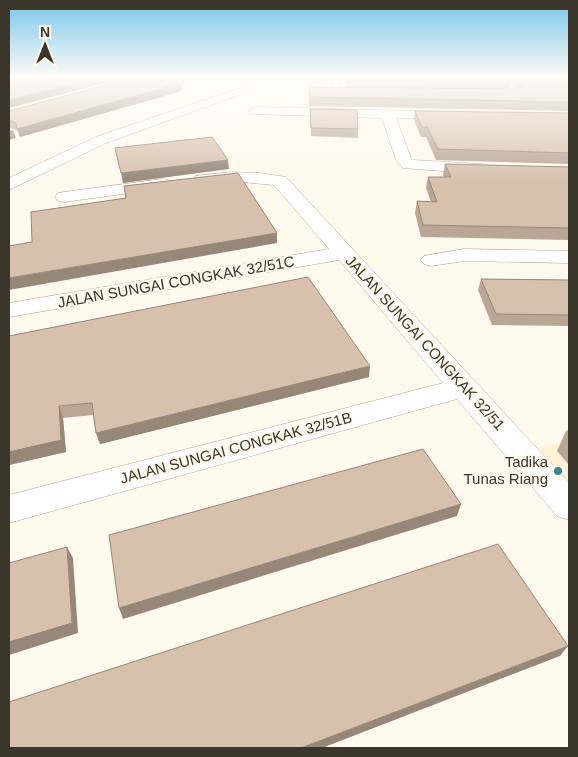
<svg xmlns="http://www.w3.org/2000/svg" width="578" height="757" font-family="Helvetica,sans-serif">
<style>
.built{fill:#fff1d6}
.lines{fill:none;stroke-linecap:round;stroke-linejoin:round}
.lane-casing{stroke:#b1a58b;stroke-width:2}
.street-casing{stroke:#b1a58b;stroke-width:1}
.secondary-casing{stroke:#b1a58b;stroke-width:1}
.lane{fill:#fff;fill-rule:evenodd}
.street{fill:#fff;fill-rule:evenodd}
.secondary{fill:#fff;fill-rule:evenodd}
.wall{fill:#b9a694}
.shaded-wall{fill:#968778}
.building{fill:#d7c1ac;stroke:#968778}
.poi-dot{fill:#3d858a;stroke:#fff9ee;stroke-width:2}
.labels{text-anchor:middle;stroke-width:5;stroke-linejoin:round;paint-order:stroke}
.street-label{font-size:15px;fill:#3b362c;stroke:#fff9ee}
.poi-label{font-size:15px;fill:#3b362c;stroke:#fff9ee;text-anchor:end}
</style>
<rect width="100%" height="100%" fill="#fff9ee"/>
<!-- built -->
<path class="built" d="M569 440V489L523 454Z"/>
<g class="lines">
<!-- lane casing -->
<g class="lane-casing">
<path id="lane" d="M335 78H347L340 80 337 90H350L352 93H331Z
M503 78H509L518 95H501V93L511 92Z"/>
</g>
<!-- street casing -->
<g class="street-casing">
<path id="street" d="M256 107 457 112 459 115 457 118 452 119 396 118 411 158 413 160 482 164 490 169 482 174 403 168 396 160 382 118 251 114 249 111Z
M232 172 260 173 286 177 569 483V520L557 516 457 399 9 523V495L443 383 339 260 9 317V303L329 249 274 185 241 182 202 185 196 184 194 180 196 176Z
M162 179 168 180 171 184 168 188 64 202 58 201 55 197 58 193 64 192Z
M464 249 569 251V263L464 261 431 266 424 264 420 260 424 256Z"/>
</g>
<!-- secondary casing -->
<g class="secondary-casing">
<path id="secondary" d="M269 78H286L106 143 9 190V178L96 137Z"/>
</g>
<!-- lane -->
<use href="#lane" class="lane"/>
<!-- street -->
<use href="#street" class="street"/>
<!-- secondary -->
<use href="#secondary" class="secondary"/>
</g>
<!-- wall -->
<path class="wall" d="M347 78H508L510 81 508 89H517L510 78H569V111L309 106V87L347 88Z
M182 91 20 137 18 131 9 127V111Z
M310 109 358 129V138L311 136Z
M415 111 569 113V164L436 160 426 137H421L414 120Z
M445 164 569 167V240L421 237 415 213 417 201 431 202 426 188 428 177H444L443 175Z
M481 279 569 280V326L492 325 478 290Z
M9 336 369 377 100 444 96 433 93 415 63 418 66 452 9 465Z
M569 430V465L557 451 566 431Z"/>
<!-- shaded-wall -->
<path class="shaded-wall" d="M95 78H124L9 108V100Z
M181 83 182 91 20 137 17 129Z
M13 130 16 138 9 140V131Z
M228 160 229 169 123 183 121 173Z
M277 233V243L9 290V278Z
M370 366 369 377 100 444 96 433Z
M59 406 63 418 66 452 9 465V452Z
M461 504 457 516 123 619 119 608Z
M67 547 73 558 78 633 9 655V642Z
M568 646 560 656 322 748H301Z"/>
<!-- building -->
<path class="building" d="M9 78H95L9 100Z
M131 78H162L181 83 17 129 16 123 9 120V111Z
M348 78H508L510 81 348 80Z
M518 78H569V102L310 97 309 87 518 89 523 86Z
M310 109 357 110 358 129 311 128Z
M415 111 569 113V153L438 149 427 127H422Z
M212 137 228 160 121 173 115 148Z
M445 164 569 167V228L423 225 417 201 437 202 428 177H451Z
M238 173 277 233 9 278V246L32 242 31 212 126 198 124 186Z
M308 277 370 366 96 433 92 403 59 406 61 440 9 452V336Z
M481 279 569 280V315L496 314Z
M423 449 461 504 119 608 109 535Z
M498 544 568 646 301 748H9V702Z
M67 547 72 623 9 642V563Z"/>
<!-- sky -->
<linearGradient id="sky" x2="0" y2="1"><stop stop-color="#77c6ea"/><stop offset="0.42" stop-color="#fffcf7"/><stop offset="1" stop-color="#fffcf7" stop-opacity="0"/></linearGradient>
<rect width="578" height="184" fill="url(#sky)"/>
<!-- markers -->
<circle class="poi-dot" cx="558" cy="471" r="5"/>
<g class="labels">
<!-- street labels -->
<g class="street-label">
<text transform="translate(176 282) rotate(-10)" y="5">JALAN SUNGAI CONGKAK 32/51C</text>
<text transform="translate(425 343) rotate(48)" y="5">JALAN SUNGAI CONGKAK 32/51</text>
<text transform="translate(236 448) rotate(-15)" y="5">JALAN SUNGAI CONGKAK 32/51B</text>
</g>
<!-- poi labels -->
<g class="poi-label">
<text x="548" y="467">Tadika<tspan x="548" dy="17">Tunas Riang</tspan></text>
</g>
</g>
<!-- border -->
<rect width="578" height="757" fill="none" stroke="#3b362c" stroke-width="20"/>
<!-- north arrow -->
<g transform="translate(45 45)" stroke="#fff9ee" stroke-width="4" paint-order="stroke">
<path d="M0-4L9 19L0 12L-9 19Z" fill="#3b362c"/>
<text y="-8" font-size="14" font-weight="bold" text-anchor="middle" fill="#3b362c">N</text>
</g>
</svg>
